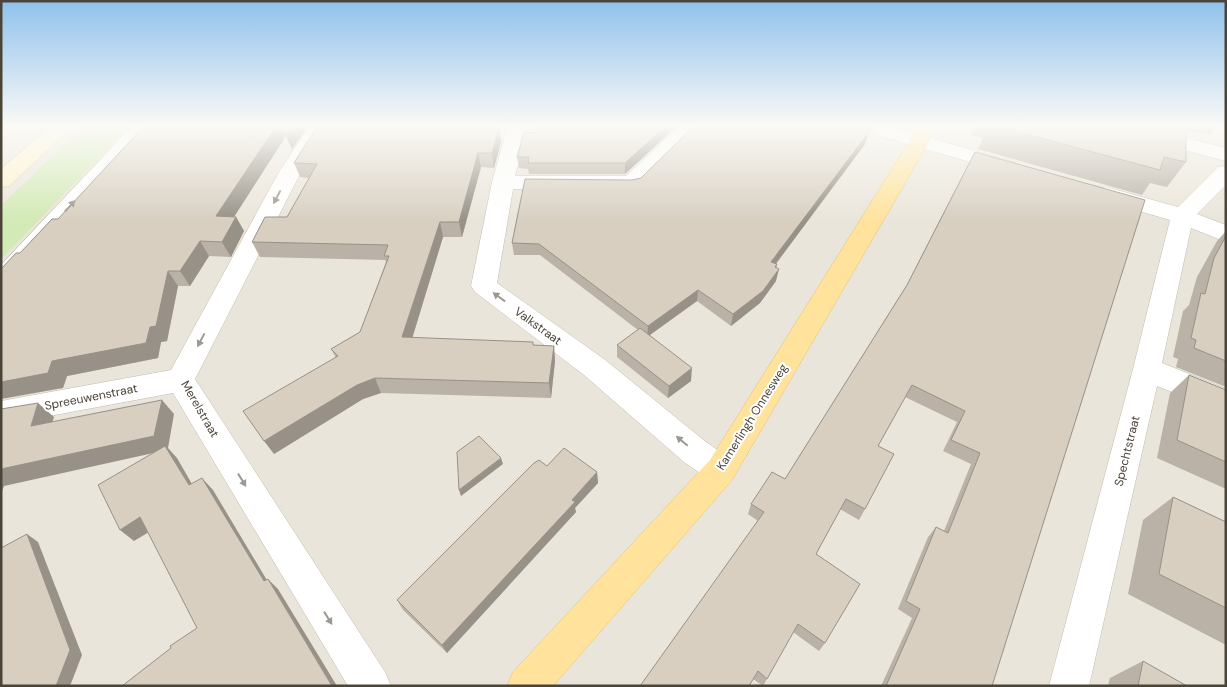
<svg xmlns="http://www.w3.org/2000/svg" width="1227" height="687" font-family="'DM Sans',sans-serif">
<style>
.residential{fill:#eae5da}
.green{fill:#d2eab5}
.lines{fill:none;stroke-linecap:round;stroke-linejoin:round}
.minor-casing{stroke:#c2bbae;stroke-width:1}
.secondary-casing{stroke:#d6c79b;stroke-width:1}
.primary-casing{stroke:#e6c16a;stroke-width:1}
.minor{fill:#fff;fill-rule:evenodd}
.secondary{fill:#fff3cd;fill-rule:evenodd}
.primary{fill:#ffe39c;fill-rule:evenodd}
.wall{fill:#bab2a6}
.shaded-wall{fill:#979187}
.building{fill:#d8cfc1;stroke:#979187}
.oneway{fill:#9c9892}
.labels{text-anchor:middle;stroke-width:4;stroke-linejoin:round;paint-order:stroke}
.street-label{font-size:12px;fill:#4b4439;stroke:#fff}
</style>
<rect width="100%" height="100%" fill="#f6f3ec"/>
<!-- residential -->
<path class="residential" d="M1 125H1226V686H1Z"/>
<!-- green -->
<path class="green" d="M86 125H131L1 259V205Z"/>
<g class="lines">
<!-- minor casing -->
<g class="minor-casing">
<path id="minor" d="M133 125H154L10 287 1 290V265Z
M310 125H330L301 172 195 379 385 672 391 686H348L173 393 1 425V401L171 370 279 172Z
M508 125H528L515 176H626L681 125H702L640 188 632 190 513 189 497 283 604 359 706 442 732 460 737 470 732 480 721 484 710 480 684 462 584 375 475 292 471 286 492 182Z
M872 125H892V127L1016 163 1020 167 1016 171 1009 173 876 135Z
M1149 131 1183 137 1226 148V161L1181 149 1142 141 1139 137 1142 133Z
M1226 166V185L1197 214 1226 225V242L1191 228 1162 363 1226 389V414L1157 386 1089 686H1049L1133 369 1170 220 1098 199 1095 194 1098 189 1106 187 1178 207 1218 167Z"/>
</g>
<!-- secondary casing -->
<g class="secondary-casing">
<path id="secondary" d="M52 125H74L9 186 1 187V169Z"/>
</g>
<!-- primary casing -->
<g class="primary-casing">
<path id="primary" d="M916 125H936L929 142 732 480 553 686H507L513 672 710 460 909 142Z"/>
</g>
<!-- minor -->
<use href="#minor" class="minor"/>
<!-- secondary -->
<use href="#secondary" class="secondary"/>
<!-- primary -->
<use href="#primary" class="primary"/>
</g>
<!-- wall -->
<path class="wall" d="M309 125 292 149 286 136 234 216 236 217 244 231 231 257 209 256 190 286H178L167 341 161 342 158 358 67 376 63 388 20 253 58 219Z
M678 125 625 174H529L528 169 519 168 517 157 538 133Z
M975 125H1218L1210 135 1186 131V162L1167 187 1150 183 1142 195 978 149 983 138 971 135Z
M490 127 499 128 501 142 494 168 481 167 462 237H443L412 338 554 346 555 361 551 398 381 393 363 399 274 454 336 358 331 349 360 332 386 262 385 260 260 257 252 242 287 217 309 178 300 177 294 163Z
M865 144 776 264H777L776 268V281L760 303 731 326 697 301 650 335 691 381 668 398 617 357V345L638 330 540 255H514L512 243 632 180 641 178Z
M975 152 992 686H881L912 618 898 609 928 537 936 527 944 531 971 464 943 451 957 422 905 397 878 446 865 509 859 520 840 509 816 554 825 643 819 651 793 632 763 686 753 679 758 521 748 514 751 504 785 479 907 285Z
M1226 231V387L1176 367 1178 359 1173 357 1183 311 1189 305 1197 277 1217 241Z
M1189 375 1226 390V489L1157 458 1170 393Z
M547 466 597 472 598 483 575 508 576 512 447 653 403 610 397 600Z
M1173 497 1226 522V645L1128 594 1143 520Z
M1143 661 1187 686H1108L1110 678Z"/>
<!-- shaded-wall -->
<path class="shaded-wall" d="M277 125H309L292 149 286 136 225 231 216 216Z
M484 125H491L486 141 484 127Z
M667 125H678L625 174V163Z
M499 128 501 142 494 168 492 153Z
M869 132 865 144 768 274 771 262Z
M478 153 481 167 462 237 459 222Z
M236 217 244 231 231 257 222 242Z
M440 222 443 237 408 352 402 337Z
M200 241 209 256 190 286 180 271Z
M777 264 774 276 779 269 776 281 760 303 731 326 733 314Z
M168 271 178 286 167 341 161 342 158 358 67 376 63 388 1 399V382L52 361 150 327Z
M698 290 697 301 647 337 648 326Z
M554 346 555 361 551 398 549 383Z
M692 368 691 381 668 398 669 386Z
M375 378 381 393 363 399 274 454 264 441 357 385Z
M162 400 174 414 168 448 177 458 200 498 189 485 167 450 4 486 1 494V469Z
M38 403 54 417 47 440 31 426Z
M501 458 503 464 461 496 459 490Z
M597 472 598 483 575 508 576 512 447 653 442 645Z
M202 478 213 490 274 592 264 581Z
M140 517 154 529 134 541 120 530Z
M27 534 38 542 82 655 70 686H56Z
M268 579 278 589 337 686H332Z"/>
<!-- building -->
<path class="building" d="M145 125H277L216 216 236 217 222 242 200 241 180 271H168L156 326 150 327 146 343 52 361 48 373 1 382V269L16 253H20L52 219H58Z
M283 125H293L286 135Z
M318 125H484V127L499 128 492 153H478L459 222H440L402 337 533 342V345L554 346 549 383 375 378 357 385 264 441 243 411 338 356 331 349 360 332 389 256H384L388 245 252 242 265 217H287L317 164 294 163Z
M540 125H667L625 163H528L529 157H517L524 132 538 133Z
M695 125H867L869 132 771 262 777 264 775 267 779 269 763 291 733 314 698 290 648 326 539 244 512 243 525 179 632 180 641 178Z
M992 125H1186V162L1164 157 1160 170Z
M975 152 1145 200 992 686H886L920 609 906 601 936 527 948 533 980 453 951 440 965 411 912 385 878 446 894 454 865 509 846 499 816 554 860 584 825 643 798 624 767 679 758 671 749 686H640L764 512 751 504 772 472 785 479 907 285Z
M1226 236V361L1194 348 1196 340 1191 338 1201 293 1205 294 1214 258Z
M640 328 692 368 669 386 617 345Z
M1189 375 1226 390V462L1177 440Z
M162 400 154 436 1 469V409L38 403 31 426Z
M479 436 501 458 459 490 457 452Z
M165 446 189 485 202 478 264 581 268 579 332 686H122L171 648 170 646 197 628 140 517 120 530 98 485Z
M564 448 597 472 572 500 575 502 442 645 397 600 534 463 539 460 547 466Z
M1173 497 1226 522V608L1159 574Z
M27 534 70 650 56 686H1V548Z
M1143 661 1187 686H1138Z"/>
<!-- one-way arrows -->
<defs><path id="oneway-solid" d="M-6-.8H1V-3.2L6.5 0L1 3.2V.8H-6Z" transform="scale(1.25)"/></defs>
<g class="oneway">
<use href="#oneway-solid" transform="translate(277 197) rotate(118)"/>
<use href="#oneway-solid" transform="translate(70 206) rotate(-47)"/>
<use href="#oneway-solid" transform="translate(499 297) rotate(-144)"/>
<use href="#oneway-solid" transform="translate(201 340) rotate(118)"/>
<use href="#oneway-solid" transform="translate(682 441) rotate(-140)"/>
<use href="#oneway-solid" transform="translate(242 480) rotate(58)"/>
<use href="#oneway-solid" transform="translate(328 618) rotate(58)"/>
</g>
<!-- sky -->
<linearGradient id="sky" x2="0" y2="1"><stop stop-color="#8fc1ec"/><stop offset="0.57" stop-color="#fbfaf6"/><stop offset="1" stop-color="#fbfaf6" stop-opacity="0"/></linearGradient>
<rect width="1227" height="221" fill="url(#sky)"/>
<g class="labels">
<!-- street labels -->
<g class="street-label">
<text transform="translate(538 326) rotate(36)" y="4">Valkstraat</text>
<text transform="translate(91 397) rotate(-11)" y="4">Spreeuwenstraat</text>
<text transform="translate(200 409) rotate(60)" y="4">Merelstraat</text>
<text transform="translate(752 417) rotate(-58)" y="4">Kamerlingh Onnesweg</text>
<text transform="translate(1127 451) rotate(-76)" y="4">Spechtstraat</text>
</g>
</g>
<!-- border -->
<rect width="1227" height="687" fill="none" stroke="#4b4439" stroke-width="5"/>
</svg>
